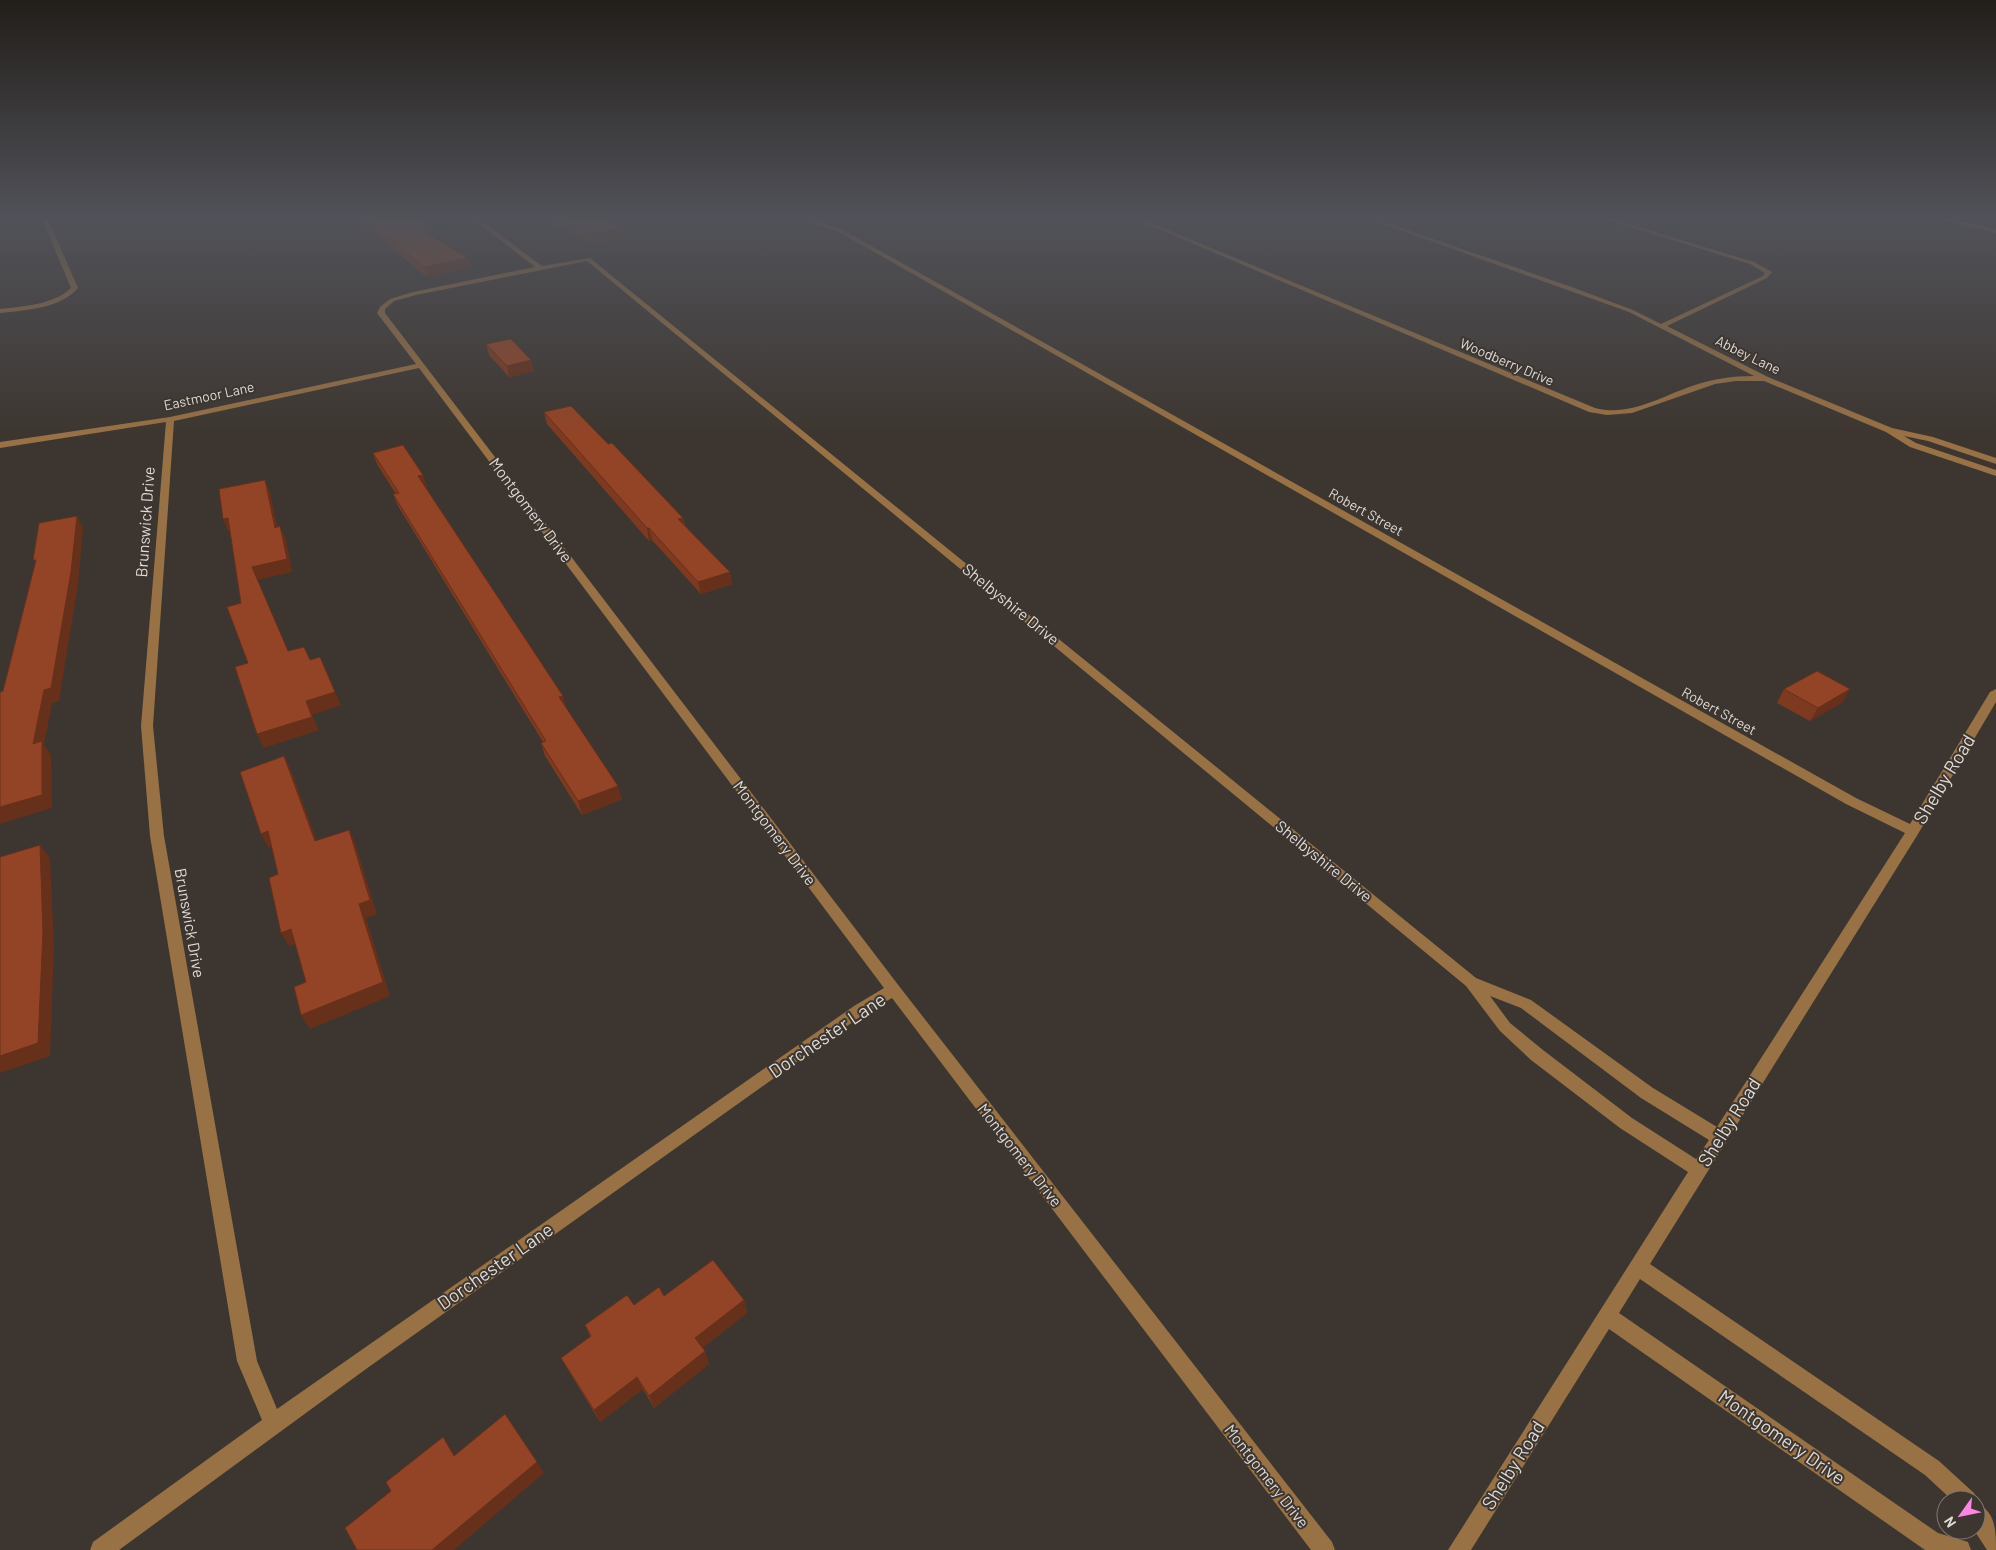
<svg xmlns="http://www.w3.org/2000/svg" width="1996" height="1550" font-family="Barlow,sans-serif">
<style>
.lines{fill:none;stroke-linecap:round;stroke-linejoin:round}
.minor{fill:#987144;fill-rule:evenodd}
.wall{fill:#7e3a21}
.shaded-wall{fill:#67301b}
.building{fill:#934426;stroke:#67301b}
.labels{text-anchor:middle;stroke-width:4;stroke-linejoin:round;paint-order:stroke}
.far-street-label{font-size:14px;fill:#dfdad7;stroke:#3d3630}
.street-label{font-size:16px;fill:#dfdad7;stroke:#3d3630}
.near-street-label{font-size:19px;fill:#dfdad7;stroke:#3d3630}
</style>
<rect width="100%" height="100%" fill="#3d3630"/>
<g class="lines">
<!-- minor -->
<path class="minor" d="M42 219H48L78 288C60 309 26 310 0 313V309C24 306 53 305 71 288Z
M473 219H479L542 266 590 258 1476 978 1531 1000 1653 1088 1717 1127 1905 833 1846 804 839 232 801 219H809L843 230 1856 798 1910 824 1990 692 1996 689V702L1918 834 1650 1264 1939 1461 1974 1493 1977 1500 1976 1503C1996 1511 1996 1532 1996 1550H1987L1974 1530H1976V1500H1952L1925 1475 1640 1279 1619 1313 1938 1533 1968 1542 1971 1550H1925L1609 1329 1471 1550H1448L1688 1172 1620 1128 1531 1060 1500 1031 1466 986 587 261 416 295 394 301 385 309V313L899 986 1332 1542 1335 1550H1311L892 998 864 1014 366 1369 119 1550H90L93 1542 262 1420 237 1361 150 836 141 726 166 422 0 448V442L170 417 416 364 377 313 380 307 390 299 413 292 535 267ZM419 368 884 988 854 1006 277 1409 257 1361 164 836 153 726 174 421ZM1490 996 1521 1008 1641 1098 1709 1140 1696 1159 1632 1118 1543 1050 1510 1023Z
M1135 219H1142L1595 408C1629 417 1660 397 1692 386 1712 379 1732 376 1754 376L1629 312 1369 219H1376L1569 286 1633 310 1661 324 1763 276 1765 273 1750 264 1604 219H1612L1754 262 1772 272 1767 278 1667 326 1768 377 1892 428 1933 437 1996 458V464L1928 441 1904 436 1916 443 1996 470V476L1910 447 1886 432 1764 381H1736L1715 384 1632 413 1607 415 1589 412Z
M1940 219H1949L1996 229V233Z"/>
</g>
<!-- wall -->
<path class="wall" d="M356 219H421L429 226 431 235H430L468 258 471 267 427 277 371 231 366 232Z
M551 219H607L625 238 590 244 554 224 553 219Z
M677 219H725V220L687 223Z
M486 344 534 371 509 377 489 355Z
M544 412 608 444 683 518 685 525 732 584 701 594 652 540 649 541 547 424Z
M373 453 427 487H425L566 708 622 799 582 815 545 756 541 743 543 742 398 506 393 494H396L377 464Z
M1784 689 1843 702 1810 721 1777 703Z
M664 1296 744 1300 747 1313 702 1348 705 1351 709 1364 654 1408 643 1389 600 1422 568 1370 561 1358 590 1337 585 1325 634 1305Z"/>
<!-- shaded-wall -->
<path class="shaded-wall" d="M686 219H725V220L687 223Z
M369 221 371 231 366 232 363 223Z
M429 226 431 235 420 237 418 228Z
M624 229 625 238 590 244 588 234Z
M468 258 471 267 427 277 424 267Z
M531 360 534 371 509 377 507 366Z
M423 475 427 487 422 488 418 476Z
M265 480 270 492 280 540 275 528Z
M77 516 83 528 78 585 59 701 52 703 44 745 51 755 52 808 0 824V807L33 744Z
M228 518 234 530 228 531 223 519Z
M683 518 685 530 678 519Z
M280 526 286 539 292 572 258 580 294 664 252 567Z
M647 528H649L652 540 649 541Z
M730 572 732 584 701 594 698 582Z
M320 657 341 705 312 715 319 730 264 748 257 734 306 701Z
M1850 689 1843 702 1810 721 1818 708Z
M563 696 567 709 559 697Z
M284 756 291 770 322 855 315 841Z
M618 786 622 799 582 815 578 801Z
M349 830 355 843 377 914 366 918 390 996 310 1029 301 1015 359 904Z
M268 831 276 845 268 847 261 834Z
M40 845 50 858 54 945 50 1056 0 1073V1056Z
M291 929 298 943 289 946 281 933Z
M744 1300 747 1313 700 1350 695 1338Z
M705 1351 709 1364 654 1408 649 1396Z
M637 1377 643 1389 600 1422 594 1410Z
M443 1437 451 1449 462 1467 454 1456Z
M537 1462 544 1473 454 1550H432Z"/>
<!-- building -->
<path class="building" d="M360 219H421L429 226 418 228 468 258 424 267 369 221 363 223Z
M558 219H607L624 229 588 234Z
M511 339 531 360 507 366 486 344Z
M571 406 608 444 612 443 683 518 678 519 730 572 698 582 649 528H647L544 412Z
M403 445 423 475 418 476 563 696 559 697 618 786 578 801 541 743 546 741 393 494 399 493 373 453Z
M265 480 275 528 280 526 287 559 252 567 288 651 304 647 310 660 320 657 335 692 306 701 312 717 257 734 235 667 248 663 227 607 241 603 228 518 223 519 219 489Z
M77 516 71 572 51 688 44 690 33 744 42 741V795L0 807V692L3 691 36 560H33L39 523Z
M1817 671 1850 689 1818 708 1784 689Z
M284 756 315 841 349 830 370 900 359 904 383 982 301 1015 294 987 306 982 291 929 281 933 269 878 278 874 268 831 261 834 240 772Z
M40 845 43 932 38 1043 0 1056V857Z
M713 1260 744 1300 695 1338 705 1351 649 1396 637 1377 594 1410 561 1358 591 1336 585 1325 627 1295 634 1305 659 1287 664 1296Z
M505 1414 537 1462 432 1550H357L345 1528 391 1491 386 1482 443 1437 454 1456Z"/>
<!-- sky -->
<linearGradient id="sky" x2="0" y2="1"><stop stop-color="#221e1a"/><stop offset="0.5" stop-color="#515259"/><stop offset="1" stop-color="#515259" stop-opacity="0"/></linearGradient>
<rect width="1996" height="436" fill="url(#sky)"/>
<g class="labels">
<!-- far-street labels -->
<g class="far-street-label">
<text transform="translate(1748 355) rotate(26)" y="5">Abbey Lane</text>
<text transform="translate(1507 362) rotate(23)" y="5">Woodberry Drive</text>
<text transform="translate(209 396) rotate(-12)" y="5">Eastmoor Lane</text>
<text transform="translate(1366 512) rotate(29)" y="5">Robert Street</text>
<text transform="translate(1719 711) rotate(29)" y="5">Robert Street</text>
</g>
<!-- street labels -->
<g class="street-label">
<text transform="translate(531 510) rotate(53)" y="6">Montgomery Drive</text>
<text transform="translate(145 522) rotate(-86)" y="6">Brunswick Drive</text>
<text transform="translate(1011 604) rotate(39)" y="6">Shelbyshire Drive</text>
<text transform="translate(775 833) rotate(53)" y="6">Montgomery Drive</text>
<text transform="translate(1324 861) rotate(39)" y="6">Shelbyshire Drive</text>
<text transform="translate(190 923) rotate(80)" y="6">Brunswick Drive</text>
<text transform="translate(1020 1155) rotate(52)" y="6">Montgomery Drive</text>
<text transform="translate(1267 1476) rotate(52)" y="6">Montgomery Drive</text>
</g>
<!-- near-street labels -->
<g class="near-street-label">
<text transform="translate(1944 779) rotate(-59)" y="7">Shelby Road</text>
<text transform="translate(827 1035) rotate(-34)" y="7">Dorchester Lane</text>
<text transform="translate(1729 1122) rotate(-58)" y="7">Shelby Road</text>
<text transform="translate(495 1266) rotate(-35)" y="7">Dorchester Lane</text>
<text transform="translate(1782 1437) rotate(35)" y="7">Montgomery Drive</text>
<text transform="translate(1513 1465) rotate(-58)" y="7">Shelby Road</text>
</g>
</g>
<!-- north arrow -->
<g transform="translate(1961 1515) rotate(237)"><circle r="24" fill="#3d3630" stroke="#7e7873"/>
<path d="M0-4L9 19L0 12L-9 19Z" fill="#fe85e0"/>
<text y="-8" font-size="14" font-weight="bold" text-anchor="middle" fill="#dfdad7">N</text>
</g>
</svg>
